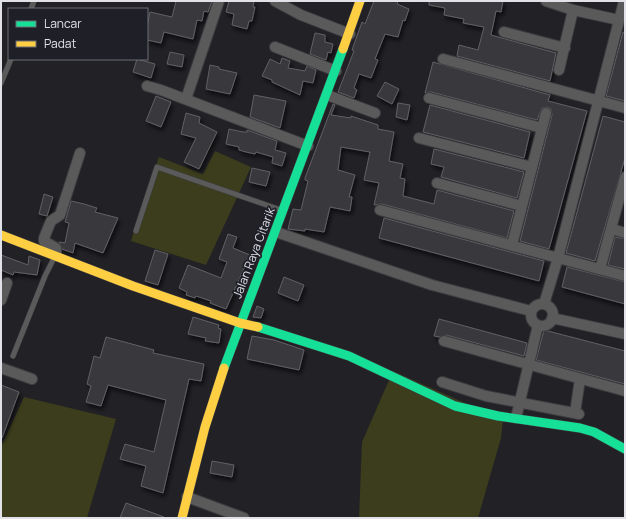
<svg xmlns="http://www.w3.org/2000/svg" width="626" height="519" font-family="Manrope,sans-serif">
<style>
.green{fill:#3b3d1c}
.building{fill:#39393d;stroke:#606065;filter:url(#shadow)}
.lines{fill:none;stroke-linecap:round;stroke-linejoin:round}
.lane-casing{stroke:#3d3d40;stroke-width:6}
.street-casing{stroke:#3d3d40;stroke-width:12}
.fast-casing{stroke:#3d3d40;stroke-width:10}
.slow-casing{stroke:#3d3d40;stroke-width:10}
.lane{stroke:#5a5a5a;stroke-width:5}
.street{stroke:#5a5a5a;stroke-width:10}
.fast{stroke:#16e098;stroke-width:9}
.slow{stroke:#ffcf43;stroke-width:9}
.labels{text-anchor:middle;stroke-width:3.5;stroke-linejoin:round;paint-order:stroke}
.street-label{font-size:12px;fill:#e1e1e8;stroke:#1f1f28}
</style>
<defs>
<filter id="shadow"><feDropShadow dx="2" dy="3.5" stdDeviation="2" flood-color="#0009"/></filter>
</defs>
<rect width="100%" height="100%" fill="#212126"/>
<!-- green -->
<path class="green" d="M215 151 251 167 206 265 131 241 138 216 159 157 203 174Z
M393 371 503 420 501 438 478 518H359L362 442Z
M24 397 116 419 87 518H1V447Z"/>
<!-- building -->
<path class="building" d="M176 1H212L208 12 204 11 202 21 197 20 193 39 164 32 161 43 147 40V27L150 12 172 17Z
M229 1H254L253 7H255L252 21H249L247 29 232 25 234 14 226 12Z
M374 1H398L397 4 409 9 405 21 403 20 398 37 385 34 375 59 378 60 371 78 359 74 354 88 357 90 354 98 338 92 354 51 352 50 362 22 365 24Z
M429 1H503L501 12 496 11 491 35 556 53 550 81 457 56 459 45 478 50 484 27 463 23 464 19 444 15 445 8 429 5Z
M623 32 625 33V101L606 96Z
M315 33 325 35V42L333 44 331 53 328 52 326 60 310 54Z
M170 52 184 55 182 67 167 64Z
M282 58 290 61 288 68 305 71 307 66 316 70 313 83 303 81 300 95 272 82V80L262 76 270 59 280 64Z
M137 59 155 64 151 78 133 72Z
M433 62 550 95 548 101 587 111 549 249 520 241 552 115 551 109 547 107 542 108 537 120 431 92 425 93Z
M210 65 219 67V69L237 73 230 94 206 89Z
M385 82 399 89 392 104 377 96Z
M254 95 286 101 280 128 250 117Z
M156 96 171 102 161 127 146 121Z
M398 103 410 105 407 120 396 117Z
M333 104 335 105 331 115 351 118V116L378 125V129L394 132 389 161 403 164 400 178 405 179 403 196 434 204 437 190 514 211 507 238 382 204 374 205 379 183 364 180 370 152 341 147 338 170 355 175 349 197H352L350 211 330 207 324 232 305 229V231L288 229 293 209 301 210 308 181 305 180V178Z
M430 105 530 132 524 158 423 132Z
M186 113 200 117 199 123 217 132 199 169 184 162 196 138 181 134Z
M603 116 625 122V158L595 261 566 253Z
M229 129 243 132H247V130L277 141 275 150 286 153 282 166 272 163 273 157 256 152 255 154 246 152 239 150V147L226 144Z
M434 149 524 172 517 198 441 177 444 167 431 164Z
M252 168 270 172 266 186 249 182Z
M44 194 53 197 47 216 39 214Z
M71 201 84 204 97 208 95 212 118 218 103 253 75 243 73 253 62 249 59 242 65 243 69 223 65 222Z
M384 218 544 261 539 281 379 238Z
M228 234 237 237 233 248 250 255 226 309 210 303 211 301 196 296 195 298 186 295 187 292 179 288 188 265 221 278 227 262 219 259Z
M615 237 625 239V269L608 265Z
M155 250 168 254 158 285 145 281Z
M1 255 28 265 29 256 40 260 37 275 14 272 13 275 1 270Z
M567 267 625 282V304L562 287Z
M284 277 304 285 298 301 278 293Z
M257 306 264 309 261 318 253 317Z
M193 317 219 325 218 328 221 329 219 343 205 341 206 338 188 334Z
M439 319 527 343 524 356 446 335 439 337 434 336Z
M544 330 625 351V384L536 360Z
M252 336 274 340 304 350 299 370 247 359Z
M106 337 154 350 153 353 204 364 201 381 189 379 163 493 141 486 146 466 120 459 125 444 154 452 166 400 108 385 101 406 86 402 91 386 87 384 94 356 100 358Z
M1 385 19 392 2 438H1Z
M212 461 234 465 232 477 210 473Z
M126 503 164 517V518H120Z"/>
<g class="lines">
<!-- lane casing -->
<g class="lane-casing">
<path id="lane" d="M31 9 34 1
M1 83 11 59
M136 231 157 167 281 210
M13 356 45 276 54 258"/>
</g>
<!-- street casing -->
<g class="street-casing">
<path id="street" d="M275 1 301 15 350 34
M546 1 573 10 619 20
M504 32 565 48
M275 47 336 71
M443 59 625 108
M559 70 573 10
M147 86 161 90 308 146
M327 95 375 113
M429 98 542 128
M186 99 219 1
M419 138 532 167
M437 183 522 206
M380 210 625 276
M612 229 625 233
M276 232 432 285 531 311
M512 245 546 113
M56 255V248L44 241V238L51 221 60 215 80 153
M600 269 625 177
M1 300 7 283
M544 304 558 258 624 1
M531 315a11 11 0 1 1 22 0a11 11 0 1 1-22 0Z
M552 318 625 334
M444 341 625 391
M1 368 32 379
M442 382 486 396 579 414
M575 413 580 379
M516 418 538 325
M187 497 244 518"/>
</g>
<!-- fast casing -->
<g class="fast-casing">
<path id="fast" d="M258 327 349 356 455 406 498 416 580 428 594 432 625 449
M224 368 343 49"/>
</g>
<!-- slow casing -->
<g class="slow-casing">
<path id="slow" d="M343 49 360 1
M1 235 133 286 240 323 258 327
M182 518 205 427 224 368"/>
</g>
<!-- lane -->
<use href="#lane" class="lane"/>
<!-- street -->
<use href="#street" class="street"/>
<!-- fast -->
<use href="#fast" class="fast"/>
<!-- slow -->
<use href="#slow" class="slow"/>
</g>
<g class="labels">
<!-- street labels -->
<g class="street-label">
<text transform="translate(254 253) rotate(-69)" y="4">Jalan Raya Citarik</text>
</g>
</g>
<!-- border -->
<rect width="626" height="519" fill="none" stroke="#e1e1e8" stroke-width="4"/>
<!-- legend -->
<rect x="8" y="8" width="140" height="52" fill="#1f1f28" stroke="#6d6d75"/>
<rect x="16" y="21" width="20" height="6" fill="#16e098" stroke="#6d6d75"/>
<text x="44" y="28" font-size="12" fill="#e1e1e8">Lancar</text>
<rect x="16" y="41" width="20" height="6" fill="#ffcf43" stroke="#6d6d75"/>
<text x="44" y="48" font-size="12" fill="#e1e1e8">Padat</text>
</svg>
